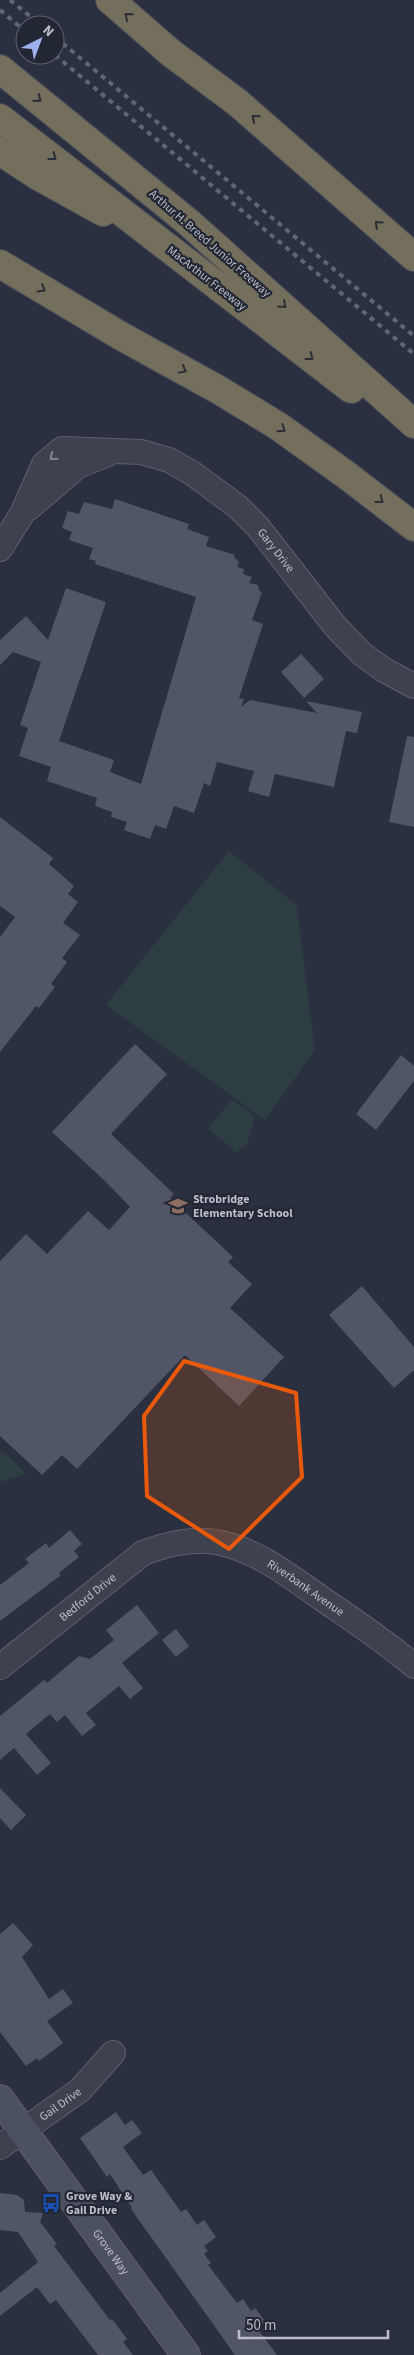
<svg xmlns="http://www.w3.org/2000/svg" width="414" height="2355" font-family="'Source Sans 3',sans-serif">
<style>
.green{fill:#2d3d41}
.building{fill:#515667}
.lines{fill:none;stroke-linecap:round;stroke-linejoin:round}
.minor-casing{stroke:#5c606c;stroke-width:26}
.secondary-casing{stroke:#5c606c;stroke-width:30}
.motorway-casing{stroke:#494d59;stroke-width:30}
.minor{stroke:#3e424f;stroke-width:24}
.secondary{stroke:#4c5162;stroke-width:28}
.motorway{stroke:#746e5c;stroke-width:28}
.rail{stroke:#606675;stroke-width:4;stroke-dasharray:5 5;stroke-linecap:butt}
.oneway{stroke:#2a2e38}
.oneway2{stroke:#828692}
.marked{fill:#e8590c;fill-opacity:0.2;stroke:#e8590c;stroke-width:4;stroke-linejoin:round}
.labels{text-anchor:middle;stroke-width:4.5;stroke-linejoin:round;paint-order:stroke}
.street-label{font-size:12px;fill:#babec9;stroke:#222734}
.poi-label{font-size:12px;font-weight:bold;fill:#babec9;stroke:#222734;text-anchor:start}
</style>
<rect width="100%" height="100%" fill="#2a303f"/>
<!-- green -->
<path class="green" d="M229 851 297 905 315 1050 265 1120 106 1005Z
M232 1100 255 1116 247 1144 237 1153 208 1128Z
M3 1451 26 1474 0 1482V1452Z"/>
<!-- building -->
<path class="building" d="M115 499 189 524 187 529 209 537 206 546 235 555 234 557 239 562 237 567 244 569 243 574 252 577 249 583 258 585 259 591 262 592 252 620 263 624 239 698 244 699 241 707 250 700 317 713 306 701 362 712 357 733 346 731 334 787 275 774 269 797 248 791 254 771 217 762 210 786 204 783 194 813 174 806 166 829 155 825 150 839 124 830 127 822 111 817 112 812 95 806 97 798 47 781 51 767 19 756 28 728 20 725 41 662 13 652 0 665V640L26 616 48 640 66 588 106 602 59 741 114 760 110 772 141 784 196 597 95 564 96 561 89 559 93 548 69 540 72 532 62 528 68 511 79 514 84 502 112 509Z
M301 654 324 679 304 698 281 672Z
M407 736 414 737V827L389 822Z
M0 817 53 858 49 864 74 886 68 894 78 902 63 923 80 935 62 958 67 962 51 984 55 987 39 1008 36 1006 0 1052V937L15 917 0 906Z
M135 1044 167 1074 111 1134 174 1194 170 1198 233 1257 228 1262 252 1284 230 1308 284 1357 239 1406 185 1355 77 1469 62 1455 42 1475 0 1436V1261L26 1234 47 1254 88 1211 109 1230 130 1207 105 1181 52 1132Z
M401 1055 414 1066V1081L376 1130 356 1114Z
M362 1286 414 1347V1370L394 1388 329 1315Z
M70 1530 82 1544 74 1551 79 1557 59 1573 61 1575 0 1621V1585L29 1563 25 1559 46 1543 49 1548Z
M137 1605 159 1633 122 1663 143 1688 130 1699 119 1686 86 1713 96 1725 82 1736 65 1715 57 1722 50 1714 26 1734 51 1763 37 1775 14 1748 0 1760V1716L44 1680 47 1683 79 1656 90 1659 114 1640 106 1630Z
M176 1629 189 1646 176 1657 162 1640Z
M0 1788 26 1815 11 1830 0 1818Z
M13 1923 33 1945 22 1957 49 1999 63 1989 73 2003 47 2021 63 2043 39 2061 37 2058 26 2066 0 2032V1934Z
M116 2112 125 2125 132 2120 142 2133 123 2147 143 2175 151 2170 181 2212 186 2209 197 2225 204 2220 216 2237 204 2246 208 2251 204 2254 211 2263 208 2265 237 2303 243 2299 251 2311 255 2308 266 2322 257 2328 277 2355H235L131 2209 132 2208 110 2174 107 2177 80 2138Z
M0 2193 17 2195 24 2200 25 2212 43 2213 40 2222 57 2244 54 2246 110 2320 112 2319 127 2339 123 2342 133 2355H98L56 2300 50 2304 37 2287 0 2316V2293L38 2262 18 2232 0 2230Z"/>
<g class="lines">
<!-- minor casing -->
<g class="minor-casing">
<g id="minor">
<path d="M29 508 78 466 108 454"/>
<path id="s1" d="M0 549 22 514 44 464 62 449 141 452 169 460 192 473 238 507 258 527 335 626 362 654 384 670 414 686"/>
<path id="s2" d="M0 1667 143 1553C167 1544 195 1537 221 1543 258 1551 291 1577 321 1598 353 1620 385 1641 414 1666"/>
<path id="s3" d="M0 2147 80 2090 113 2053"/>
</g>
</g>
<!-- secondary casing -->
<g class="secondary-casing">
<g id="secondary">
<path id="s4" d="M0 2099 186 2355"/>
</g>
</g>
<!-- motorway casing -->
<g class="motorway-casing">
<path id="motorway" d="M110 0 171 53 238 103 414 257
M0 69 188 222 414 424
M0 118 351 389
M0 151 38 176 103 212
M0 264 121 336 219 390 278 426 345 474 414 527"/>
</g>
<!-- minor -->
<use href="#minor" class="minor"/>
<!-- secondary -->
<use href="#secondary" class="secondary"/>
<!-- motorway -->
<use href="#motorway" class="motorway"/>
<!-- rail -->
<path class="rail" d="M10 0 41 25
M0 10 25 31
M55 37 414 336
M55 55 414 354"/>
</g>
<!-- one-way arrows -->
<defs><path id="oneway-chevron" d="M-2-3.5L2.5 0L-2 3.5" fill="none" stroke-width="1.6" stroke-linecap="round" stroke-linejoin="round" transform="scale(1.25)"/></defs>
<g class="oneway">
<use href="#oneway-chevron" transform="translate(128 16) rotate(-139)"/>
<use href="#oneway-chevron" transform="translate(38 99) rotate(39)"/>
<use href="#oneway-chevron" transform="translate(255 118) rotate(-139)"/>
<use href="#oneway-chevron" transform="translate(53 157) rotate(37)"/>
<use href="#oneway-chevron" transform="translate(378 224) rotate(-138)"/>
<use href="#oneway-chevron" transform="translate(42 289) rotate(31)"/>
<use href="#oneway-chevron" transform="translate(283 305) rotate(42)"/>
<use href="#oneway-chevron" transform="translate(310 357) rotate(37)"/>
<use href="#oneway-chevron" transform="translate(183 370) rotate(29)"/>
<use href="#oneway-chevron" transform="translate(282 429) rotate(34)"/>
<use href="#oneway-chevron" transform="translate(380 500) rotate(38)"/>
</g>
<use class="oneway2" href="#oneway-chevron" transform="translate(53 457) rotate(140)"/>
<!-- marked area -->
<path class="marked" d="M184 1361 296 1393 302 1477 229 1549 147 1496 144 1416Z"/>
<!-- icons -->
<defs>
<g id="school-bare" transform="scale(1.5)"><path d="M0-5L7-2L0 1L-7-2ZM-4 1L0 2.5L4 1V4Q0 6-4 4Z" fill="#8d6e63" stroke="#222734" stroke-width="2.5" paint-order="stroke"/></g>
<g id="bus-bare" transform="scale(1.5)"><path d="M-5-6H5V4H4V6H2V4H-2V6H-4V4H-5ZM-3.5-4V0h7V-4ZM-3.5 1.2v1.5H-2V1.2ZM2 1.2v1.5H3.5V1.2Z" fill="#1a4fb4" stroke="#222734" stroke-width="2.5" paint-order="stroke"/></g>
</defs>
<g fill-rule="evenodd">
<use href="#school-bare" x="178" y="1206"/>
<use href="#bus-bare" x="51" y="2203"/>
</g>
<g class="labels">
<!-- street labels -->
<g class="street-label">
<text transform="translate(210 243) rotate(41)" y="4">Arthur H. Breed Junior Freeway</text>
<text transform="translate(207 278) rotate(38)" y="4">MacArthur Freeway</text>
<text dy="4" stroke="none"><textPath href="#s1" startOffset="369">Gary Drive</textPath></text>
<text dy="4" stroke="none"><textPath href="#s2" startOffset="359">Riverbank Avenue</textPath></text>
<text dy="4" stroke="none"><textPath href="#s2" startOffset="112">Bedford Drive</textPath></text>
<text dy="4" stroke="none"><textPath href="#s3" startOffset="74">Gail Drive</textPath></text>
<text dy="4" stroke="none"><textPath href="#s4" startOffset="189">Grove Way</textPath></text>
</g>
<!-- poi labels -->
<g class="poi-label">
<text x="193" y="1203">Strobridge<tspan x="193" dy="14">Elementary School</tspan></text>
<text x="66" y="2200">Grove Way &amp;<tspan x="66" dy="14">Gail Drive</tspan></text>
</g>
</g>
<!-- north arrow -->
<g transform="translate(40 40) rotate(42)"><circle r="24" fill="#222734" stroke="#5f6370"/>
<path d="M0-4L9 19L0 12L-9 19Z" fill="#9db0ec"/>
<text y="-8" font-size="14" font-weight="bold" text-anchor="middle" fill="#babec9">N</text>
</g>
<!-- scale -->
<path d="M239 2330v8h149v-8" fill="none" stroke="#babec9" stroke-width="2.5"/>
<text x="246" y="2330" font-size="15" fill="#babec9" stroke="#222734" stroke-width="4" paint-order="stroke">50 m</text>
</svg>
